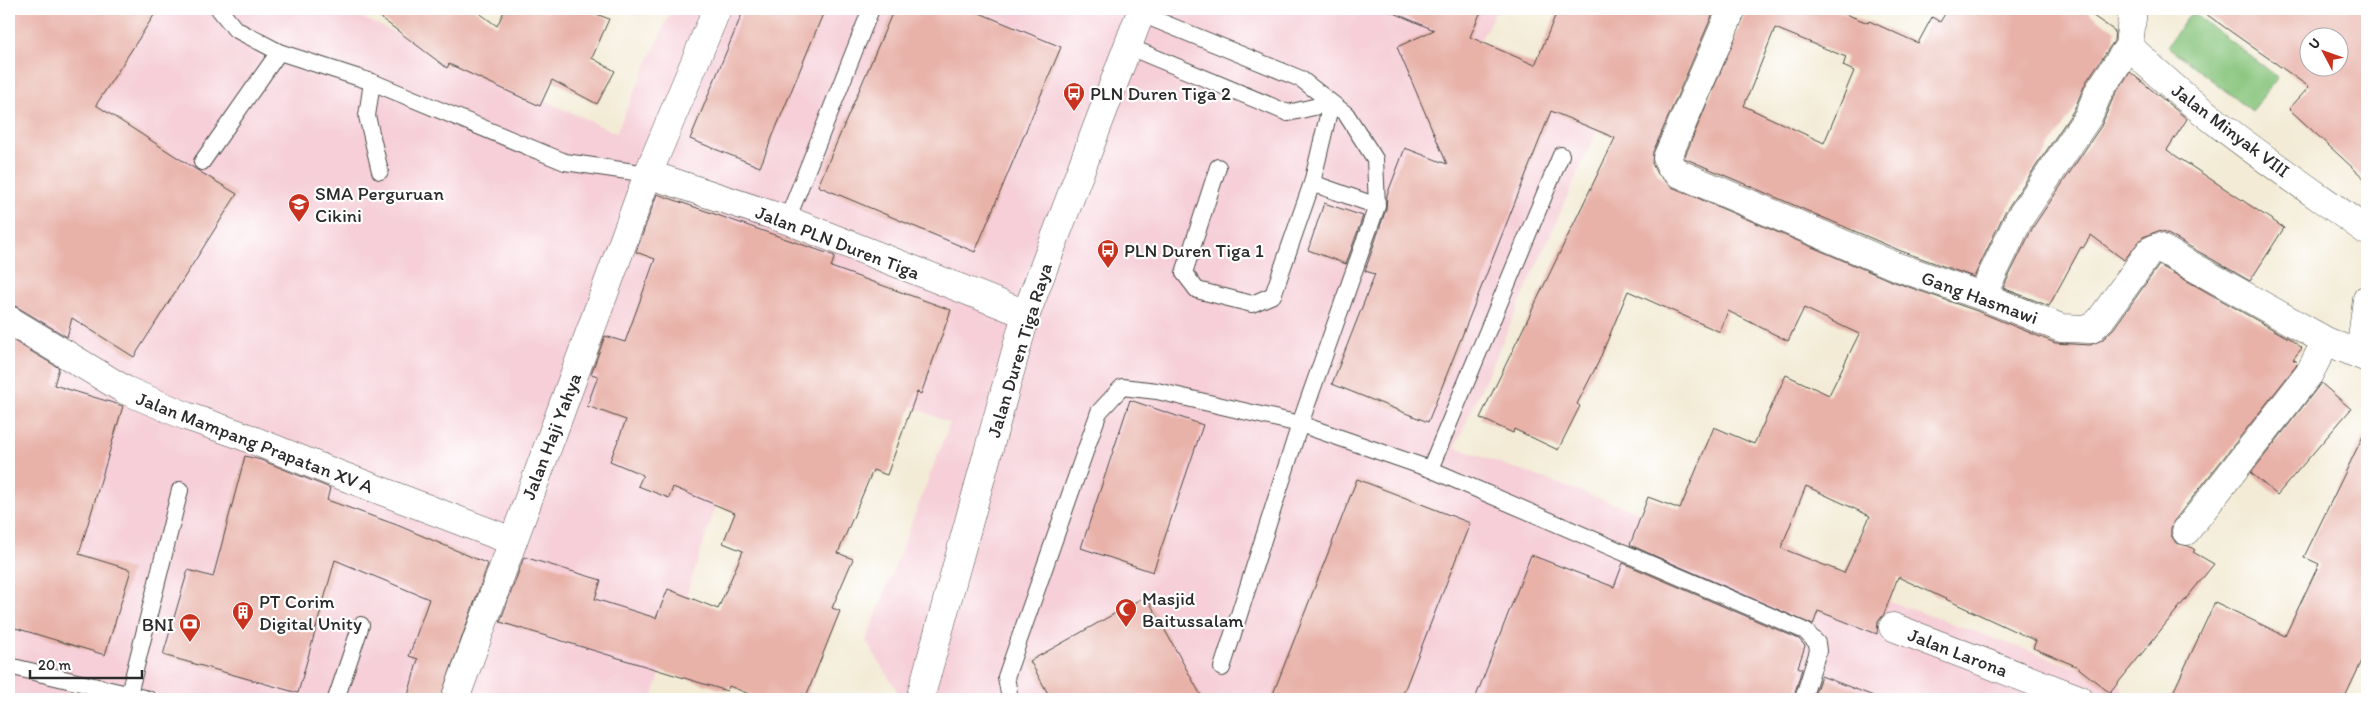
<svg xmlns="http://www.w3.org/2000/svg" width="2376" height="708" font-family="Itim,sans-serif">
<style>
.built{fill:#f6cfd8}
.green{fill:#87c47b;stroke:#597853}
.building{fill:#e8b2a9;fill-rule:evenodd}
.lines{fill:none;stroke-linecap:round;stroke-linejoin:round}
.lane-casing{stroke:#494844;stroke-width:18}
.street-casing{stroke:#494844;stroke-width:29}
.secondary-casing{stroke:#494844;stroke-width:29}
.lane{stroke:#fff;stroke-width:16}
.street{stroke:#fff;stroke-width:28}
.secondary{stroke:#fff;stroke-width:28}
.labels{text-anchor:middle;stroke-width:4.5;stroke-linejoin:round;paint-order:stroke}
.poi-label{font-size:19px;fill:#2b2b2b;stroke:#fff;text-anchor:start}
.street-label{font-size:19px;fill:#2b2b2b;stroke:#fff}
</style>
<rect width="100%" height="100%" fill="#fff"/>
<filter id="ink" filterUnits="userSpaceOnUse"><feTurbulence type="fractalNoise" baseFrequency=".02" numOctaves="2"/><feDisplacementMap in="SourceGraphic" scale="10" xChannelSelector="R" yChannelSelector="G"/><feConvolveMatrix kernelMatrix="1 2 1 2 8 2 1 2 1" color-interpolation-filters="sRGB"/></filter>
<filter id="wash" filterUnits="userSpaceOnUse"><feTurbulence type="fractalNoise" baseFrequency=".0096" numOctaves="4" result="noise"/><feDisplacementMap in="SourceGraphic" scale="20" xChannelSelector="R" yChannelSelector="G"/><feGaussianBlur stdDeviation="1.12" result="paint"/><feColorMatrix in="noise" values="0 0 0 0 0 0 0 0 0 0 0 0 0 0 0 0 0 1.4 0 .05"/><feComposite in="paint" operator="in"/></filter>
<g filter="url(#wash)">
<rect width="100%" height="100%" fill="#f3ebd5"/>
<!-- built -->
<path class="built" d="M9 9H343L616 133 672 9H1497L1467 65 1600 124 1455 447 2120 683 2124 699H902L866 641 950 423 769 345 652 699H9Z"/>
<!-- green -->
<path class="green" d="M2192 12 2278 77 2252 111 2167 46Z"/>
<g id="blocks">
<!-- building -->
<path class="building" d="M9 9H158L96 105 197 170 237 194 134 357 72 318 67 337 17 307 9 304Z
M369 9H474L497 26 505 9H584L609 19 592 58 615 71 597 104 552 80 540 106 449 64 447 68Z
M744 9H825L760 167 690 139Z
M894 9H970L1061 47 975 252 818 186Z
M1385 9H1482L1470 37 1535 65 1558 9H1715L1653 152 1652 163 1656 172 1672 187 1889 280 1977 311 2055 343 2090 345 2102 340 2114 328 2159 265 2290 339 2302 348 2293 359 2297 363 2296 366 2174 521 2171 528V535L2176 543 2189 546 2195 550 2193 552 2214 564 2110 693 2076 666 2033 648 2036 641 1898 577 1884 614 1878 622 1877 634 1818 611 1813 625 1630 545 1648 497 1680 509 1714 427 1754 444 1786 375 1829 395 1859 334 1804 308 1788 341 1728 311 1720 332 1628 291 1598 363 1577 404 1580 406 1558 450 1514 429 1513 433 1480 418 1615 138 1551 111 1428 422 1332 384 1375 274 1365 271 1386 209 1387 195 1405 148 1447 164 1397 47 1434 30ZM1806 486 1870 516 1844 573 1781 548Z
M1747 9H1833L1868 23 1869 21 1918 43 1932 17 1940 22 1948 9H2083L2115 31 2114 41 2086 82 2074 110 2005 212 1974 277 1901 251 1684 158ZM1775 28 1846 57 1843 66 1854 71 1824 143 1744 106Z
M2199 9H2367V181L2289 109 2309 87ZM2308 38H2338V68H2308Z
M2130 72 2187 119 2167 150 2284 228 2250 281 2166 233 2158 231 2143 237 2124 260 2091 235 2083 248 2081 247 2049 306 2003 288 2033 227 2101 126 2113 98Z
M657 194 835 256 831 267 951 310 921 394 917 392 887 475 873 470 838 553 853 559 832 608 840 611 805 699H762L729 686 727 691 500 622 524 557 601 580 595 599 656 618 668 589 718 609 743 551 723 543 735 513 673 487 669 498 638 486 643 475 610 461 626 420 587 406 598 376 591 374 605 336 625 342 655 259 636 252Z
M1324 203 1363 216 1346 264 1308 250Z
M9 338 59 368 54 385 123 406 79 554 131 570 105 655 9 626Z
M2321 383 2351 409 2277 495 2251 473Z
M1130 400 1203 425 1153 572 1081 548Z
M2367 428V650L2344 699H2170L2215 602 2285 636 2319 564 2304 557Z
M245 456 261 460 330 488 327 500 397 525 488 564 440 699H407L418 659 409 656 429 599 335 560 298 693 163 655 188 570 213 577Z
M1357 479 1470 523 1401 699H1271Z
M1531 555 1614 587 1623 563 1799 639 1805 646 1798 667 1802 669 1793 699H1475Z
M1146 596 1203 699H1051L1030 661Z
M1821 676 1876 697 1875 699H1813Z"/>
</g>
</g>
<g filter="url(#ink)">
<use href="#blocks" fill-opacity="0" stroke="#494844" stroke-width="1"/>
<g class="lines">
<!-- lane casing -->
<g class="lane-casing">
<path id="lane" d="M219 9 235 29 279 52
M1127 46 1288 113 1331 103
M372 82 367 116 380 171
M202 162 279 52 372 82 565 162 648 174
M1218 167 1184 273 1197 290 1252 304 1273 295 1312 183 1331 103
M1312 183 1377 206
M787 220 871 9
M1430 469 1561 155
M9 666 148 699
M1222 668 1300 424 1430 469 1805 631 1817 643 1818 651 1803 699
M129 694 180 490
M336 699 361 625
M1010 699 1006 677 1099 412 1122 387 1157 391 1300 424 1377 206 1375 159 1346 114 1301 79 1134 11"/>
</g>
<!-- street casing -->
<g class="street-casing">
<path id="street" d="M1732 9 1667 158 1670 166 1678 173 1895 266 1982 296 2061 328 2091 329 2101 319 2150 251 2158 247 2326 341 2367 358
M2133 9 2129 46C2200 117 2286 173 2367 231
M648 174 787 220 1026 314
M1982 296 2019 219 2088 117 2099 91 2129 46
M9 320 125 390 186 416 238 434 327 470 512 541
M2360 354 2367 299
M2186 531 2309 374 2326 341
M1893 627 2079 699
M455 699 648 174 717 9"/>
</g>
<!-- secondary casing -->
<g class="secondary-casing">
<path id="secondary" d="M920 699 1026 314 1142 9"/>
</g>
<!-- lane -->
<use href="#lane" class="lane"/>
<!-- street -->
<use href="#street" class="street"/>
<!-- secondary -->
<use href="#secondary" class="secondary"/>
</g>
</g>
<!-- icons -->
<defs>
<g id="bus-pin" transform="scale(1.125)"><path d="M0 17L-7.5 6A9.5 9.5 0 1 1 7.5 6Z" fill="#c8321e" stroke="#fff"/><path d="M-5-6H5V4H4V6H2V4H-2V6H-4V4H-5ZM-3.5-4V0h7V-4ZM-3.5 1.2v1.5H-2V1.2ZM2 1.2v1.5H3.5V1.2Z" fill="#fff"/></g>
<g id="school-pin" transform="scale(1.125)"><path d="M0 17L-7.5 6A9.5 9.5 0 1 1 7.5 6Z" fill="#c8321e" stroke="#fff"/><path d="M0-5L7-2L0 1L-7-2ZM-4 1L0 2.5L4 1V4Q0 6-4 4Z" fill="#fff"/></g>
<g id="mosque-pin" transform="scale(1.125)"><path d="M0 17L-7.5 6A9.5 9.5 0 1 1 7.5 6Z" fill="#c8321e" stroke="#fff"/><path d="M3.5-4.9A6 6 0 1 0 3.5 4.9A5 5 0 1 1 3.5-4.9Z" fill="#fff"/></g>
<g id="building-pin" transform="scale(1.125)"><path d="M0 17L-7.5 6A9.5 9.5 0 1 1 7.5 6Z" fill="#c8321e" stroke="#fff"/><path d="M-4-6H4V6H1V3H-1V6H-4ZM-2.5-4.3h1.7v1.8h-1.7ZM.8-4.3h1.7v1.8H.8ZM-2.5-1h1.7V.8h-1.7ZM.8-1h1.7V.8H.8Z" fill="#fff"/></g>
<g id="bank-pin" transform="scale(1.125)"><path d="M0 17L-7.5 6A9.5 9.5 0 1 1 7.5 6Z" fill="#c8321e" stroke="#fff"/><path d="M-6-4H6V4H-6ZM0-2.3a2.3 2.3 0 1 0 0 4.6a2.3 2.3 0 1 0 0-4.6Z" fill="#fff"/></g>
</defs>
<g fill-rule="evenodd">
<use href="#bus-pin" x="1074" y="93"/>
<use href="#school-pin" x="299" y="204"/>
<use href="#bus-pin" x="1108" y="250"/>
<use href="#mosque-pin" x="1126" y="609"/>
<use href="#building-pin" x="243" y="612"/>
<use href="#bank-pin" x="190" y="624"/>
</g>
<g class="labels">
<!-- poi labels -->
<g class="poi-label">
<text x="1090" y="100">PLN Duren Tiga 2</text>
<text x="315" y="200">SMA Perguruan<tspan x="315" dy="22">Cikini</tspan></text>
<text x="1124" y="257">PLN Duren Tiga 1</text>
<text x="1142" y="605">Masjid<tspan x="1142" dy="22">Baitussalam</tspan></text>
<text x="259" y="608">PT Corim<tspan x="259" dy="22">Digital Unity</tspan></text>
<text x="174" y="631" text-anchor="end">BNI</text>
</g>
<!-- street labels -->
<g class="street-label">
<text transform="translate(2231 130) rotate(37)" y="7">Jalan Minyak VIII</text>
<text transform="translate(838 242) rotate(21)" y="7">Jalan PLN Duren Tiga</text>
<text transform="translate(1980 297) rotate(20)" y="7">Gang Hasmawi</text>
<text transform="translate(1019 350) rotate(-73)" y="7">Jalan Duren Tiga Raya</text>
<text transform="translate(551 436) rotate(-69)" y="7">Jalan Haji Yahya</text>
<text transform="translate(255 442) rotate(21)" y="7">Jalan Mampang Prapatan XV A</text>
<text transform="translate(1958 652) rotate(21)" y="7">Jalan Larona</text>
</g>
</g>
<!-- margin -->
<rect width="2376" height="708" fill="none" stroke="#fff" stroke-width="30"/>
<!-- north arrow -->
<g transform="translate(2324 52) rotate(311)"><circle r="24" fill="#ffffff" stroke="#aaaaaa"/>
<path d="M0-4L9 19L0 12L-9 19Z" fill="#c8321e"/>
<text y="-8" font-size="14" font-weight="bold" text-anchor="middle" fill="#2b2b2b">U</text>
</g>
<!-- scale -->
<path d="M30 670v8h112v-8" fill="none" stroke="#2b2b2b" stroke-width="2.5"/>
<text x="38" y="670" font-size="15" fill="#2b2b2b" stroke="#ffffff" stroke-width="4" paint-order="stroke">20 m</text>
</svg>
